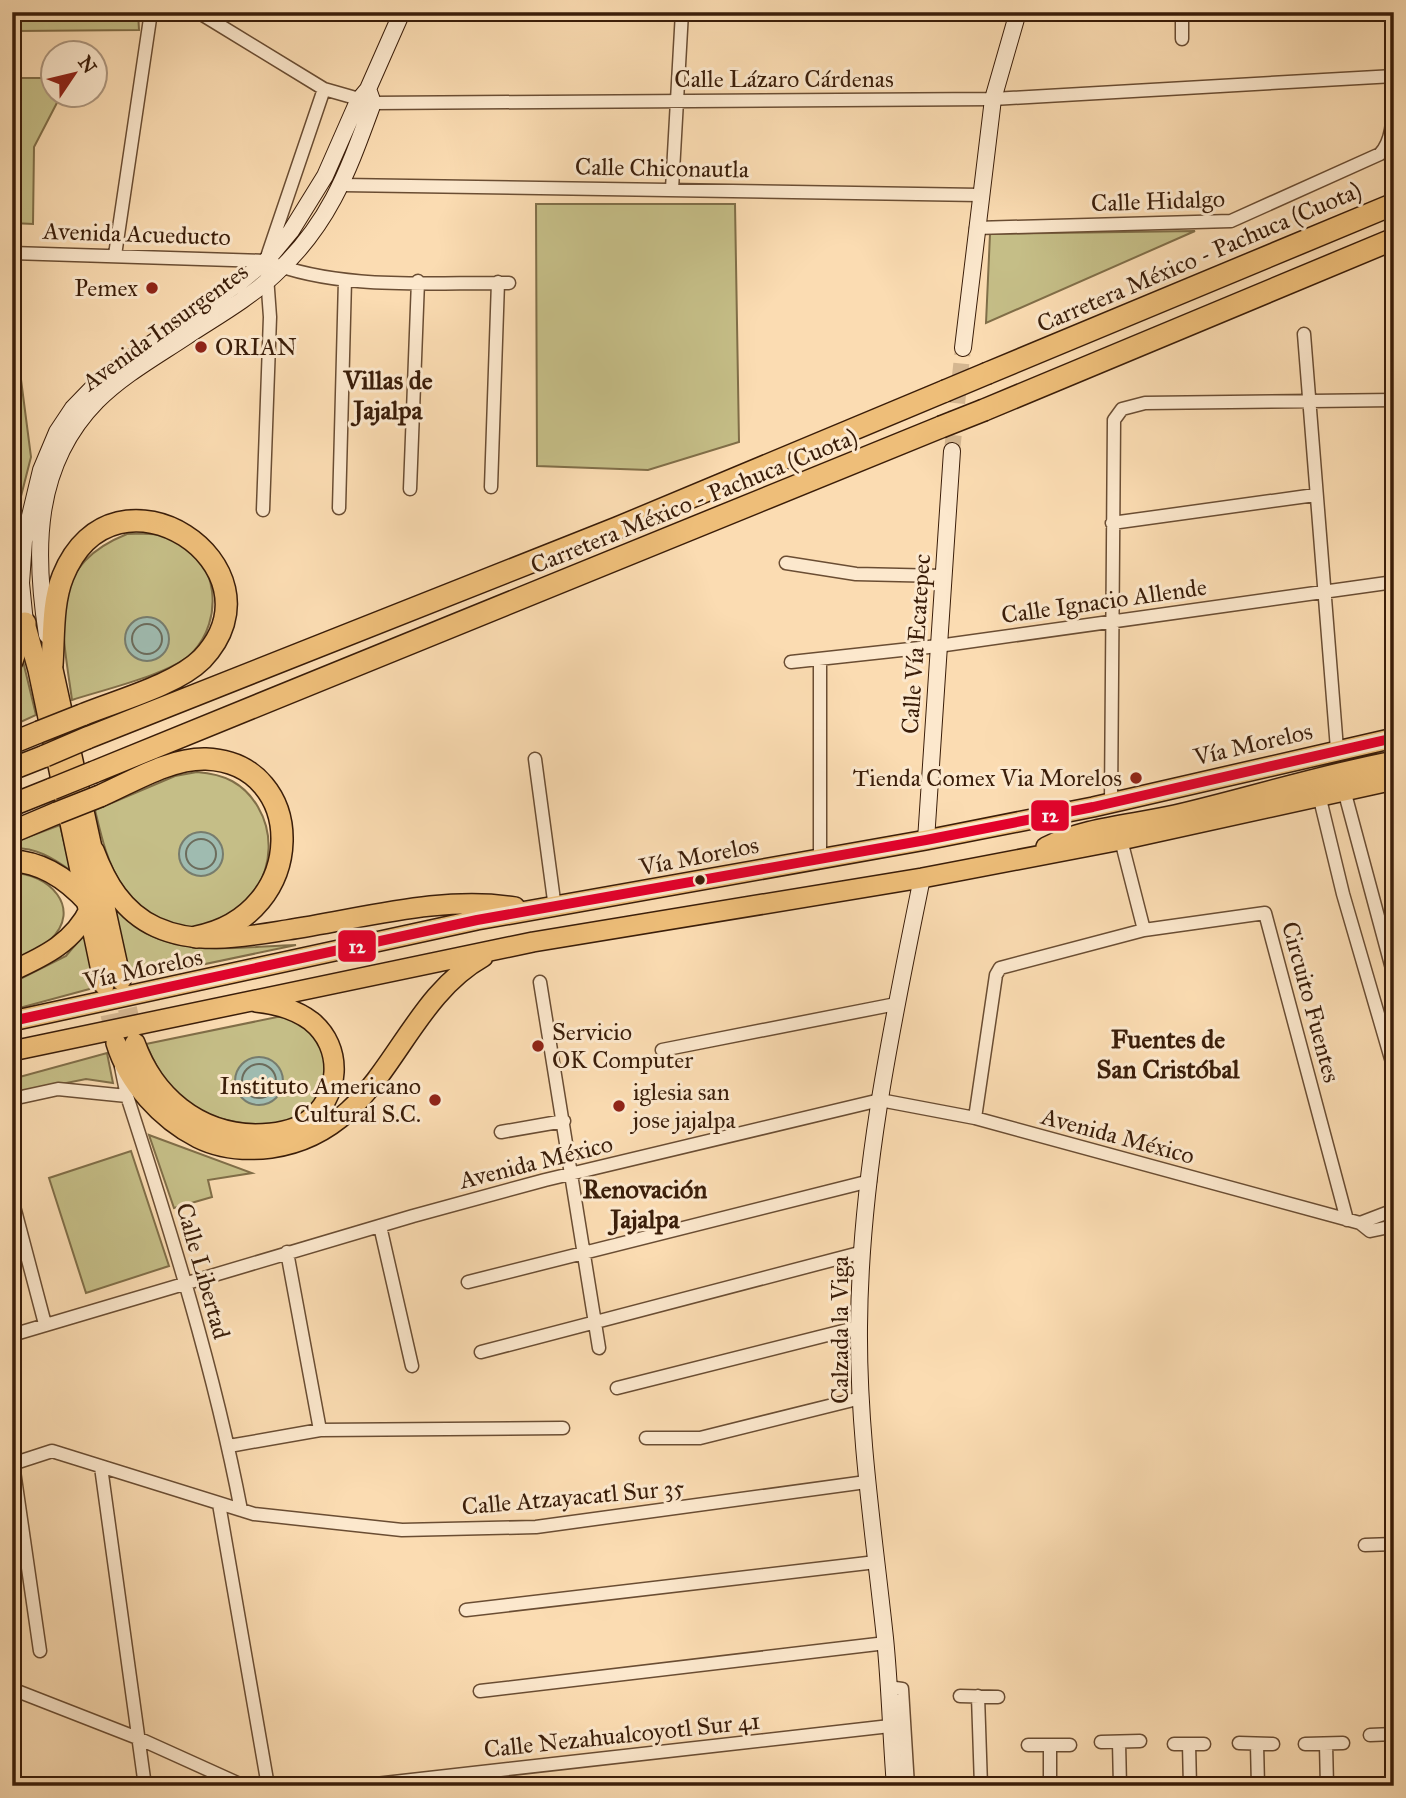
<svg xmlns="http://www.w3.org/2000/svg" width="1406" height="1798" font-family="'IM FELL Great Primer',serif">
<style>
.green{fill:#c5be87;stroke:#806e48;stroke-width:2}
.water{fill:#9fbbb0;stroke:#777c6d;stroke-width:2}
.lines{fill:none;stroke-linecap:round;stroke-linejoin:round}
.shore{stroke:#6c6c5c;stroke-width:2}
.secondary-tunnel{stroke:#d4b690;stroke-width:16;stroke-dasharray:16 8;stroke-linecap:butt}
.primary-tunnel{stroke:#d4b690;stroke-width:19;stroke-dasharray:19 10;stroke-linecap:butt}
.street-casing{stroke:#6a4d33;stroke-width:15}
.secondary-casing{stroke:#3a1d09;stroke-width:18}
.primary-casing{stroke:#3a1d09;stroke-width:22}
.highway-casing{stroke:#3a1d09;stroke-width:24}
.street{stroke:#fce8cd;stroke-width:12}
.secondary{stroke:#fce8cd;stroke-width:16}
.primary{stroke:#eebe79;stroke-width:19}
.highway{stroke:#eebe79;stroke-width:21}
.highway-bridge-casing{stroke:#3a1d09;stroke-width:24;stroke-linecap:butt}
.highway-bridge{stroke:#eebe79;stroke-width:21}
.bus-1-casing{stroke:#fce8cd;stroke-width:16}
.bus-1{stroke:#e4002b;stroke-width:10}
.poi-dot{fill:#8f2418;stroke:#fce8cd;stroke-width:2.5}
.bus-dot{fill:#3a1d09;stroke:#fce8cd;stroke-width:2.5}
.labels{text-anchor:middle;stroke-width:6;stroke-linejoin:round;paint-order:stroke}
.street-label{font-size:24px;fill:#3a1d09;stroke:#fce8cd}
.poi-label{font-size:24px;fill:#3a1d09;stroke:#fce8cd;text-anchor:end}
.neighbourhood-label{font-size:26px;font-weight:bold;fill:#3a1d09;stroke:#fce8cd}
.line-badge{stroke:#fce8cd;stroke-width:2.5}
.badge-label{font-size:19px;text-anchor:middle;font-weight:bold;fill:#fff}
</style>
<rect width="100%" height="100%" fill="#fbdcb2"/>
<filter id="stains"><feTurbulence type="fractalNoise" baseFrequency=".00286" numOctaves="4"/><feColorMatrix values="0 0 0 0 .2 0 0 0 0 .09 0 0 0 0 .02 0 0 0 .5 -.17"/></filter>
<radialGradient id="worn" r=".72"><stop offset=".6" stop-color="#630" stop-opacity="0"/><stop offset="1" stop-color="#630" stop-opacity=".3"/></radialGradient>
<!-- green -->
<path class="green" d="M17 12H138L139 30 17 31Z
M12 78H52V94L61 95 34 147 33 224 12 223Z
M536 204H735L739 442 648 470 537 466Z
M1195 231 986 323 990 234Z
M12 364H19L31 457 16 516H12Z
M127 534C142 534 160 532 175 539 219 559 224 620 192 653 172 674 102 690 72 700 62 627 45 567 127 534Z
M22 657 36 715 12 726V684Z
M197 772C224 774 244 783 258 807 289 860 248 930 187 930 164 930 134 904 122 885 107 863 101 835 95 810L175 776Z
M60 825 71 871C53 858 35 847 12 848V843Z
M12 873C48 873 84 908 50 940 40 949 24 956 12 962Z
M111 902C125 916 138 931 157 938 199 955 252 946 296 945L129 980Z
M87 931 97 987 12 1010V983L66 956Z
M287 1015C295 1021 307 1026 314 1033 321 1040 324 1053 326 1062 338 1137 236 1133 193 1107 169 1092 157 1069 146 1044Z
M107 1053 113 1083 86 1079 12 1094V1079Z
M149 1135 252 1173 208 1180 212 1197 174 1208Z
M131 1151 169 1266 86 1293 49 1178Z"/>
<!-- water -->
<path class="water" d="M125 639a22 22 0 1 1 44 0a22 22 0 1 1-44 0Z
M179 854a22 22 0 1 1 44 0a22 22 0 1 1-44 0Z
M235 1081a24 24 0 1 1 48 0a24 24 0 1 1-48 0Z"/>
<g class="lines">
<!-- shore -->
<path class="shore" d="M132 639a15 15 0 1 1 30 0a15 15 0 1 1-30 0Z
M186 854a15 15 0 1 1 30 0a15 15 0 1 1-30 0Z
M242 1081a17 17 0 1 1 34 0a17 17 0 1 1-34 0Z"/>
<!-- secondary-tunnel -->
<path class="secondary-tunnel" d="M952 451 963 348"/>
<!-- primary-tunnel -->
<path class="primary-tunnel" d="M121 980 135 1042
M104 986 116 1043"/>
<!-- street casing -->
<g class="street-casing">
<path id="street" d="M198 12 324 89 373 103 993 99 1394 76
M1182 12V39
M343 185 980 195
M672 189 682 12
M976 228 1231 221 1380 154C1396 137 1392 106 1394 83
M12 253 266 261C341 291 430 282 509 283
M268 254 324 89
M115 255 151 12
M1304 334 1337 749
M491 487 498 282
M410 489 418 281
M339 508 345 280
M263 510 270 317 267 276
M1112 523 1315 495
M786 563 856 574 943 576
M791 662 938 646 1394 582
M535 759 555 908
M1344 790 1394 976
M1319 795 1343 894 1394 1069
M1111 803 1114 420 1122 409 1145 403 1394 400
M1121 840 1144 930
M820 859V660
M540 982 599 1348
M662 1050 896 1004
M121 1067 127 1096C171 1232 214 1369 241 1510
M12 1099 58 1089 127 1096
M975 1118 996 975 1000 968 1144 930 1265 913 1347 1220
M501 1132 564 1121
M12 1199 45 1324
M1360 1223 1394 1210
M380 1226 412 1366
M287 1252 320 1430
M468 1282 870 1181
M12 1335 413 1216 545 1180 880 1100 975 1118 1360 1223 1370 1231 1394 1226
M481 1352 863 1252
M617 1388 859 1327
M646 1438H700L861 1398
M229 1446 320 1430 563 1428
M12 1464 52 1451 254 1514 402 1530 536 1527 866 1482
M13 1464 40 1651
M101 1467 145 1786
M219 1504 268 1786
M1365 1545 1394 1544
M466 1610 876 1562
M888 1687 902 1689 908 1786
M12 1689 140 1739 244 1786
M480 1691 886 1643
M960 1696 998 1697
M978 1696 981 1786
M1370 1735 1394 1734
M1101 1742 1140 1741
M1119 1742 1120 1786
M1239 1743 1273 1744
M1174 1744H1204
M1189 1744 1190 1786
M1257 1744 1258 1786
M1305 1744 1343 1743
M1326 1744 1327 1786
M1028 1745H1070
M1050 1745V1786
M358 1786 890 1726"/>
</g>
<!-- secondary casing -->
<g class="secondary-casing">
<path id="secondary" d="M963 348 993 99 1018 12
M25 623 21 583 24 541 41 470 57 432 73 408 103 377 239 283 266 261 291 231 325 176 358 101 368 89 402 12
M47 635C34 552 33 466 97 401 123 375 157 356 187 336 216 317 248 299 274 275 330 224 348 171 373 103L368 89
M926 840 952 451
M895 1786C891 1737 890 1687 885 1638 874 1535 858 1432 859 1327 860 1176 892 1025 922 878"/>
</g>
<!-- primary casing -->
<g class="primary-casing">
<path id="primary" d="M25 623 38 670 104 985
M52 665 121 980
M1046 847C1086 827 1131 825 1175 815 1248 798 1320 775 1394 761
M94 850C106 882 123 912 156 927 198 946 243 937 287 930 361 919 441 895 515 907
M12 971C45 956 74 942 90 908
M12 1021 477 920 926 840 1093 807 1394 738
M116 1043C128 1083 161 1119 198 1138 220 1149 247 1151 271 1148 385 1132 396 1006 483 957
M135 1043C154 1096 198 1133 255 1134 273 1134 291 1132 306 1122 341 1098 344 1047 311 1021 295 1009 275 1004 256 1002
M12 1051 533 942 922 878 1121 840 1394 780"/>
</g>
<!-- highway casing -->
<g class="highway-casing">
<path id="highway" d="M988 373 1394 204
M984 410 1394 239
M12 661 25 623
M52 665C54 636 52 603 63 576 114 450 290 566 202 659 176 685 116 701 82 715
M87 738 617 528 945 391
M12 743 39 732
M12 769 45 756
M94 772 941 427
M100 796C132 782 170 758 206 759 308 763 310 915 196 937
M12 805 52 789
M12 832 57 813
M12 861C43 862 68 880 88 902"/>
</g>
<!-- street -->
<use href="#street" class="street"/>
<!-- secondary -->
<use href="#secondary" class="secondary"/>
<!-- primary -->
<use href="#primary" class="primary"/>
<!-- highway -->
<use href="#highway" class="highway"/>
<!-- highway-bridge casing -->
<g class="highway-bridge-casing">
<path id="highway-bridge" d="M945 391 988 373
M941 427 984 410
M39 732 82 715
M45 756 87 738
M52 789 94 772
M57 813 100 796"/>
</g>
<!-- highway-bridge -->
<use href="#highway-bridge" class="highway-bridge"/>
<!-- bus-1 casing -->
<g class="bus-1-casing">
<path id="bus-1" d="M12 1021 477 920 926 840 1093 807 1394 738"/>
</g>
<!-- bus-1 -->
<use href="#bus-1" class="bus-1"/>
</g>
<!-- markers -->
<g class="poi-dot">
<circle cx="152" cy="288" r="7"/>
<circle cx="201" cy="347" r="7"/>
<circle cx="1136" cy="778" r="7"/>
<circle cx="538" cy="1046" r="7"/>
<circle cx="435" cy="1100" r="7"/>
<circle cx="619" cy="1106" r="7"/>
</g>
<circle class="bus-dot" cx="700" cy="880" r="6"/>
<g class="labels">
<!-- street labels -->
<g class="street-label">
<text x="784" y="87">Calle Lázaro Cárdenas</text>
<text transform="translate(662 168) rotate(1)" y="8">Calle Chiconautla</text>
<text transform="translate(1158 201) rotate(-2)" y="8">Calle Hidalgo</text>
<text transform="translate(137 234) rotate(2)" y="8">Avenida Acueducto</text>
<text transform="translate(1199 257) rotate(-23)" y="8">Carretera México - Pachuca (Cuota)</text>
<text transform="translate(165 327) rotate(-36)" y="8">Avenida Insurgentes</text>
<text transform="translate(694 501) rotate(-22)" y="8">Carretera México - Pachuca (Cuota)</text>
<text transform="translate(1104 601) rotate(-8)" y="8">Calle Ignacio Allende</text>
<text transform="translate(916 644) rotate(-86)" y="8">Calle Vía Ecatepec</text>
<text transform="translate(1253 744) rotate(-13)" y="8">Vía Morelos</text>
<text transform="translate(699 856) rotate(-11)" y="8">Vía Morelos</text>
<text transform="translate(143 969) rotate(-12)" y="8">Vía Morelos</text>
<text transform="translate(1311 1002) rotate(75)" y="8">Circuito Fuentes</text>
<text transform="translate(1118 1136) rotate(15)" y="8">Avenida México</text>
<text transform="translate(536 1162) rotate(-14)" y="8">Avenida México</text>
<text transform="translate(203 1271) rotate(74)" y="8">Calle Libertad</text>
<text transform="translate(840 1330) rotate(-90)" y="8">Calzada la Viga</text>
<text transform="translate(573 1497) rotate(-5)" y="8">Calle Atzayacatl Sur 35</text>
<text transform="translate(622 1735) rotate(-6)" y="8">Calle Nezahualcoyotl Sur 41</text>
</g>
<!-- poi labels -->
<g class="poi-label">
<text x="138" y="296">Pemex</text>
<text x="215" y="355" text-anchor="start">ORIAN</text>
<text x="1122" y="786">Tienda Comex Via Morelos</text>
<text x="552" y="1040" text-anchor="start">Servicio<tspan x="552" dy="28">OK Computer</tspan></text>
<text x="421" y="1094">Instituto Americano<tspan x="421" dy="28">Cultural S.C.</tspan></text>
<text x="633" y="1100" text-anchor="start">iglesia san<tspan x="633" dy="28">jose jajalpa</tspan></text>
</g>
<!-- neighbourhood labels -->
<g class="neighbourhood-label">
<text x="388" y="389">Villas de<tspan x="388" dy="30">Jajalpa</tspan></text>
<text x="1168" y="1048">Fuentes de<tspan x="1168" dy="30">San Cristóbal</tspan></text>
<text x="645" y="1198">Renovación<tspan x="645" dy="30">Jajalpa</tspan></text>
</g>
</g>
<g class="line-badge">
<rect x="1030" y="799" width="40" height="33" rx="7" fill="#e4002b"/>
<rect x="337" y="929" width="40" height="34" rx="7" fill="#e4002b"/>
</g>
<g class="badge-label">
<text x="1050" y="822">12</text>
<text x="357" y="953">12</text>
</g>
<!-- margin -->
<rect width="1406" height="1798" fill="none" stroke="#fbdcb2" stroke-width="42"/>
<rect x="14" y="14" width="1378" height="1770" fill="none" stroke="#3a1d09" stroke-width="3.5"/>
<rect x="21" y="21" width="1364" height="1756" fill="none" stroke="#3a1d09" stroke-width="2"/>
<!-- north arrow -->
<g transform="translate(74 74) rotate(55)"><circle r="33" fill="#fce8cd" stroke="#ae977f" stroke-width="2"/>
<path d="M0-5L12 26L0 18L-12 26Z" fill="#8f2418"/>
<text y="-10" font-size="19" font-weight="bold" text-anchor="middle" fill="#3a1d09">N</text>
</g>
<rect width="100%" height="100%" filter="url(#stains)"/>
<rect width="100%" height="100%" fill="url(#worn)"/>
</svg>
